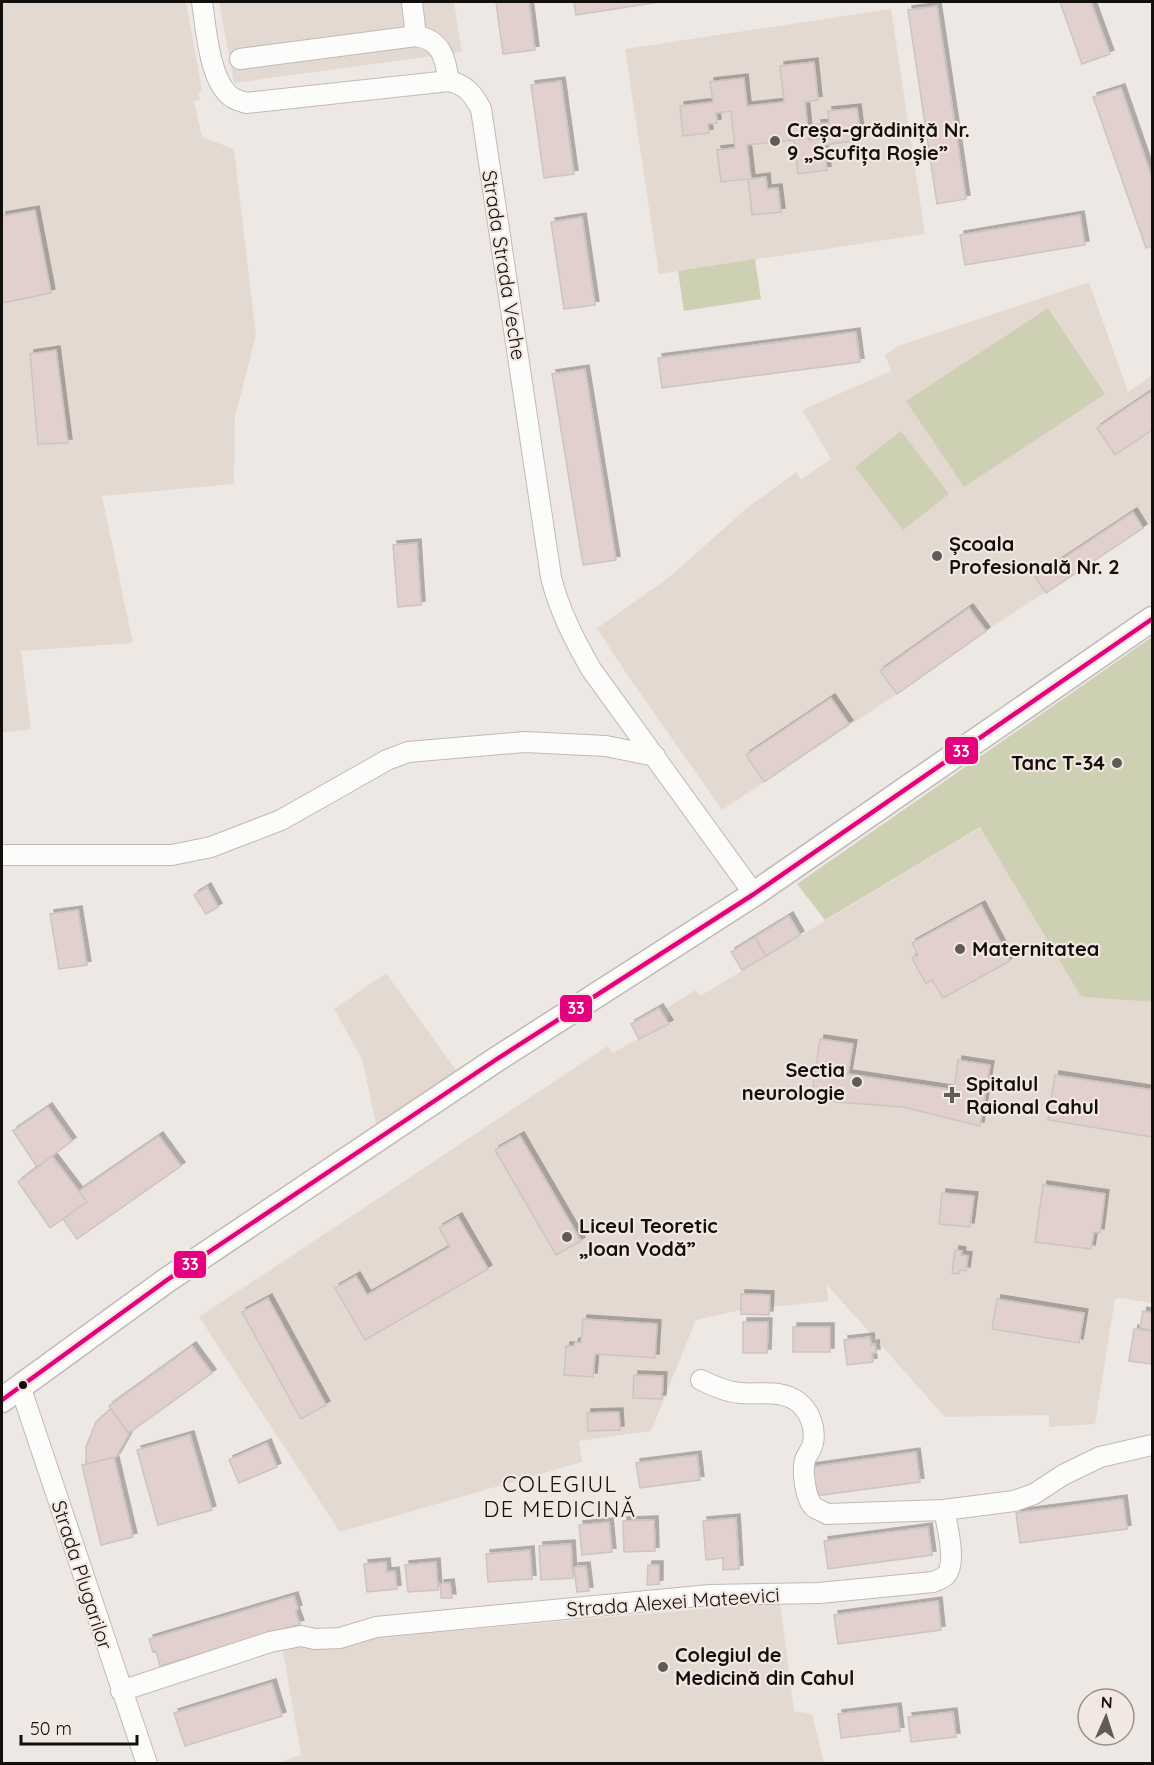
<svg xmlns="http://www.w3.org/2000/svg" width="1154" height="1765" font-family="Quicksand,sans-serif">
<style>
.built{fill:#e4d9d1}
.green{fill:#ced0b3}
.building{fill:#e1d0ce;stroke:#cac5c3;stroke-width:1.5;filter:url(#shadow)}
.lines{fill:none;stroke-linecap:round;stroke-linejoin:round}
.minor-casing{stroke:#bfbab8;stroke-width:22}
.major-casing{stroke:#bfbab8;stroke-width:27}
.minor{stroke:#fcfcfb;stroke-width:20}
.major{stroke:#fcfcfb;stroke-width:24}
.bus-1-casing{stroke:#f2e7e1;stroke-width:9}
.bus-1{stroke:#e5007d;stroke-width:4.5}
.poi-dot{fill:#605b59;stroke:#f2e7e1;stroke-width:2}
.bus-dot{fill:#130f0d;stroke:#f2e7e1;stroke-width:2}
.labels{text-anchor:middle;stroke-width:4.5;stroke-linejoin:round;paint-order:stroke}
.poi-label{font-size:20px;font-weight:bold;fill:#130f0d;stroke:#f2e7e1;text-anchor:start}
.street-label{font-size:20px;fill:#130f0d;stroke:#f2e7e1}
.quarter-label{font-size:22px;letter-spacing:1.5px;fill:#130f0d;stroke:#f2e7e1}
.line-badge{stroke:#f2e7e1;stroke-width:2}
.badge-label{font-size:16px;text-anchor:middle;font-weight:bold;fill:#fff}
</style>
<defs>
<filter id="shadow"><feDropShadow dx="4" dy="-4" stdDeviation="0" flood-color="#0004"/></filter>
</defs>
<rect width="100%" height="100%" fill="#eee8e5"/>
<!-- built -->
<path class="built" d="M2 2H186L202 91 198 92 200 100 194 101 202 137 234 149 256 335 235 417 234 484 102 496 133 643 21 651 31 729 2 733Z
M219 2H454L462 52 234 83Z
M891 9 925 234 659 274 625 49Z
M1089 282 1128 392 1152 375V522L986 631 897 694 722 810 628 676 597 628 667 579 747 508 796 472 801 479 831 459 802 410 891 371 885 355 898 346Z
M981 827 1080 995 1084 997 1152 1002V1303L1121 1298 1115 1299 1095 1424 1049 1427V1415L945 1417 827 1285 828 1301 737 1311 696 1320 651 1431 579 1441 582 1462 340 1532 199 1317 608 1046 613 1053 652 1030 651 1028 670 1016 666 1008 696 990 700 996Z
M386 973 459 1074 377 1128 362 1059 334 1009Z
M780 1602 794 1711 812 1714 824 1763 273 1764 301 1755 282 1646Z"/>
<!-- green -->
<path class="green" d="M755 259 761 299 684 311 678 271Z
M1048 308 1105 394 964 487 906 401Z
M901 431 949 494 903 530 855 467Z
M1152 637V1002L1084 997 1080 995 980 827 825 920 797 884Z"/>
<!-- building -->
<path class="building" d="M496 2H529L535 50 503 54Z
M574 2H660L576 15Z
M1060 2H1091L1110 54 1082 64Z
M937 6 966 199 937 204 908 10Z
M814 62 818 100 805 102 809 140 819 139 817 124 829 123 828 111 857 108 861 140 824 145 827 170 798 174 794 140 747 145 751 179 766 177 767 189 778 188 781 212 752 215 748 179 721 182 717 150 735 148 731 111 716 113 717 123 708 124 709 133 683 136 680 106 713 102 710 82 744 78 747 106 784 102 780 66Z
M561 81 574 174 544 178 531 85Z
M1121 88 1152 178V246L1146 248 1093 97Z
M35 210 51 293 2 303V216Z
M1080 215 1085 245 965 265 960 235Z
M582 217 595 305 564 309 551 222Z
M856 332 860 362 662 388 658 358Z
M56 350 68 443 38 444 30 354Z
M585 369 616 560 583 565 552 374Z
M1152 391V430L1115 455 1097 428Z
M1133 512 1143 528 1046 593 1035 577Z
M417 543 421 605 398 607 393 545Z
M969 608 986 631 897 694 880 671Z
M831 698 849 724 764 782 746 755Z
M207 887 218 907 206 914 194 895Z
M981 905 1010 961 943 998 932 980 926 984 912 958 918 955 912 943Z
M78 910 87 965 59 969 50 914Z
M789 916 800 935 766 956 755 937Z
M755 937 766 956 742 970 731 952Z
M659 1008 669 1024 639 1039 631 1024Z
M820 1039 853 1044 848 1074 954 1090 958 1060 990 1065 980 1126 903 1107 811 1100Z
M1055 1075 1152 1090V1137L1048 1120Z
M48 1107 72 1141 37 1167 13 1131Z
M159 1136 181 1166 77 1239 63 1219 87 1202 79 1191Z
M520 1136 581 1241 556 1255 495 1150Z
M52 1156 87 1202 50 1228 18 1182Z
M1043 1185 1105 1194 1100 1233 1094 1232 1091 1249 1035 1242Z
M942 1193 974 1196 970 1227 939 1224Z
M458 1217 488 1269 365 1340 335 1288 356 1276 367 1295 450 1247 439 1228Z
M955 1250 962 1251 961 1255 968 1256 966 1271 960 1270 959 1274 952 1273Z
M741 1294 770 1295 769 1315 741 1314Z
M268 1298 326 1405 301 1419 242 1312Z
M997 1299 1084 1313 1079 1343 992 1329Z
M1143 1311 1152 1313V1330L1140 1328Z
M583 1319 657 1324 655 1358 595 1354 593 1377 564 1375 566 1346H574L575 1342 581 1343Z
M743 1322H768L767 1353H743Z
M793 1327H830V1352H793Z
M1134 1329 1152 1331V1364L1129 1361Z
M870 1337 871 1345 875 1344 876 1353H872L873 1362 847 1365 844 1340Z
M192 1346 212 1373 129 1433 109 1406Z
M634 1375 663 1376 662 1399 633 1398Z
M111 1409 129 1434 116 1457 86 1464V1447L96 1422Z
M619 1412 620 1430 588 1431 587 1413Z
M190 1435 212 1510 158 1525 137 1450Z
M267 1443 277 1467 239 1483 229 1460Z
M916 1452 920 1482 815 1496 811 1467Z
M697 1455 700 1480 640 1488 636 1463Z
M114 1457 133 1537 101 1545 82 1465Z
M1123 1499 1127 1529 1020 1543 1016 1513Z
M736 1518 739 1569 723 1570V1558L706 1560 703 1521Z
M654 1520 655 1551 624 1552 623 1521Z
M609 1522 612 1552 582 1555 579 1525Z
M928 1527 932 1555 828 1569 824 1541Z
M571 1544 573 1578 541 1580 539 1546Z
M530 1550 532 1579 488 1582 486 1554Z
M386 1562 387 1572 395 1571 397 1589 367 1592 364 1564Z
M436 1562 438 1590 408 1592 405 1565Z
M648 1565H659V1584L647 1585Z
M586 1566 589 1591 577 1592 574 1567Z
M450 1583 452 1598H441L440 1584Z
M294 1596 298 1609 295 1610 300 1624 160 1666 156 1651 153 1652 149 1639Z
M938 1601 941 1630 838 1644 834 1615Z
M272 1683 282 1716 185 1746 174 1713Z
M897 1707 900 1731 841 1738 838 1714Z
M953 1712 956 1737 911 1742 908 1717Z"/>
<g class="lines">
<!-- minor casing -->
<g class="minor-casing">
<path id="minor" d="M202 2C206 27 209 83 233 98 236 100 241 101 246 103L449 81C466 85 473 94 481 109L551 577C559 610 574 639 591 669L754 894
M412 2 416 36
M240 59 416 36C442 40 445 58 449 81
M2 855H172L211 847 281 820 387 760 408 752 525 742 606 746 655 756
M701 1380C713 1386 727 1392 740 1393 760 1395 781 1389 798 1402 810 1411 816 1429 813 1443 812 1449 807 1454 805 1460 802 1471 805 1500 815 1508 819 1510 824 1512 827 1514L944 1510
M20 1386 147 1764
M121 1691 270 1642 301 1636 315 1639 340 1638 376 1627 710 1595 819 1593 933 1582C937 1580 943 1579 946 1575 957 1563 947 1525 944 1510L1014 1501 1034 1494 1063 1475 1100 1457 1152 1445"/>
</g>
<!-- major casing -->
<g class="major-casing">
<path id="major" d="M2 1400 167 1280 497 1059 754 894 1152 619"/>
</g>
<!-- minor -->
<use href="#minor" class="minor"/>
<!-- major -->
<use href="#major" class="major"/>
<!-- bus-1 casing -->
<g class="bus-1-casing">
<path id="bus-1" d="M2 1400 167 1280 497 1059 754 894 1152 619"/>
</g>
<!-- bus-1 -->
<use href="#bus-1" class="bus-1"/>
</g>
<!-- markers -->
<g class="poi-dot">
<circle cx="775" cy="141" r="6"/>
<circle cx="937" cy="556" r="6"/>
<circle cx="1117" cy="763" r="6"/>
<circle cx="960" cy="949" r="6"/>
<circle cx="857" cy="1082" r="6"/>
<path d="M949 1086h6v6h6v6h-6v6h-6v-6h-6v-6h6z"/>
<circle cx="567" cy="1237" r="6"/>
<circle cx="663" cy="1667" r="6"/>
</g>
<circle class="bus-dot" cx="23" cy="1385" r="5"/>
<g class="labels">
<!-- poi labels -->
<g class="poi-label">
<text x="787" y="137">Creșa-grădiniță Nr.<tspan x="787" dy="23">9 „Scufița Roșie”</tspan></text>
<text x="949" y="551">Școala<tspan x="949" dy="23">Profesională Nr. 2</tspan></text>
<text x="1105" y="770" text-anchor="end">Tanc T-34</text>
<text x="972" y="956">Maternitatea</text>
<text x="845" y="1077" text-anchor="end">Sectia<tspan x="845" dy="23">neurologie</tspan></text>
<text x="966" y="1091">Spitalul<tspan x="966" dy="23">Raional Cahul</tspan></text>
<text x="579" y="1233">Liceul Teoretic<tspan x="579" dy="23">„Ioan Vodă”</tspan></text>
<text x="675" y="1662">Colegiul de<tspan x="675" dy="23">Medicină din Cahul</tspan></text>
</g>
<!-- street labels -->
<g class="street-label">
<text transform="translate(504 265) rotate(81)" y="7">Strada Strada Veche</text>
<text transform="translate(82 1575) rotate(72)" y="7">Strada Plugarilor</text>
<text transform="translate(673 1602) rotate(-4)" y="7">Strada Alexei Mateevici</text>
</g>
<!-- quarter labels -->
<g class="quarter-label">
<text x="560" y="1492">COLEGIUL<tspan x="560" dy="25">DE MEDICINĂ</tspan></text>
</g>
</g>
<g class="line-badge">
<rect x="944" y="736" width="35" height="29" rx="6" fill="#e5007d"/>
<rect x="559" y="994" width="34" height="29" rx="6" fill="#e5007d"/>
<rect x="173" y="1250" width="34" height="29" rx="6" fill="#e5007d"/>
</g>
<g class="badge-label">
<text x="961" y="757">33</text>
<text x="576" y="1014">33</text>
<text x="190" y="1270">33</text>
</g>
<!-- border -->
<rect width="1154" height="1765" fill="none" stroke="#130f0d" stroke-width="6"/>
<!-- north arrow -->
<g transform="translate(1106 1717) rotate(3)"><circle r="28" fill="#f2e7e1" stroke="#99918c" stroke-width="1.5"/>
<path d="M0-4.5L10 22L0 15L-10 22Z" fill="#605b59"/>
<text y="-9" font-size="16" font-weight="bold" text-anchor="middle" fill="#130f0d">N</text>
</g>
<!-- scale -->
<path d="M21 1735v9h116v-9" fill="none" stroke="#130f0d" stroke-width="3"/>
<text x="30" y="1735" font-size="18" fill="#130f0d" stroke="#f2e7e1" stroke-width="4.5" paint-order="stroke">50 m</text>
</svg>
